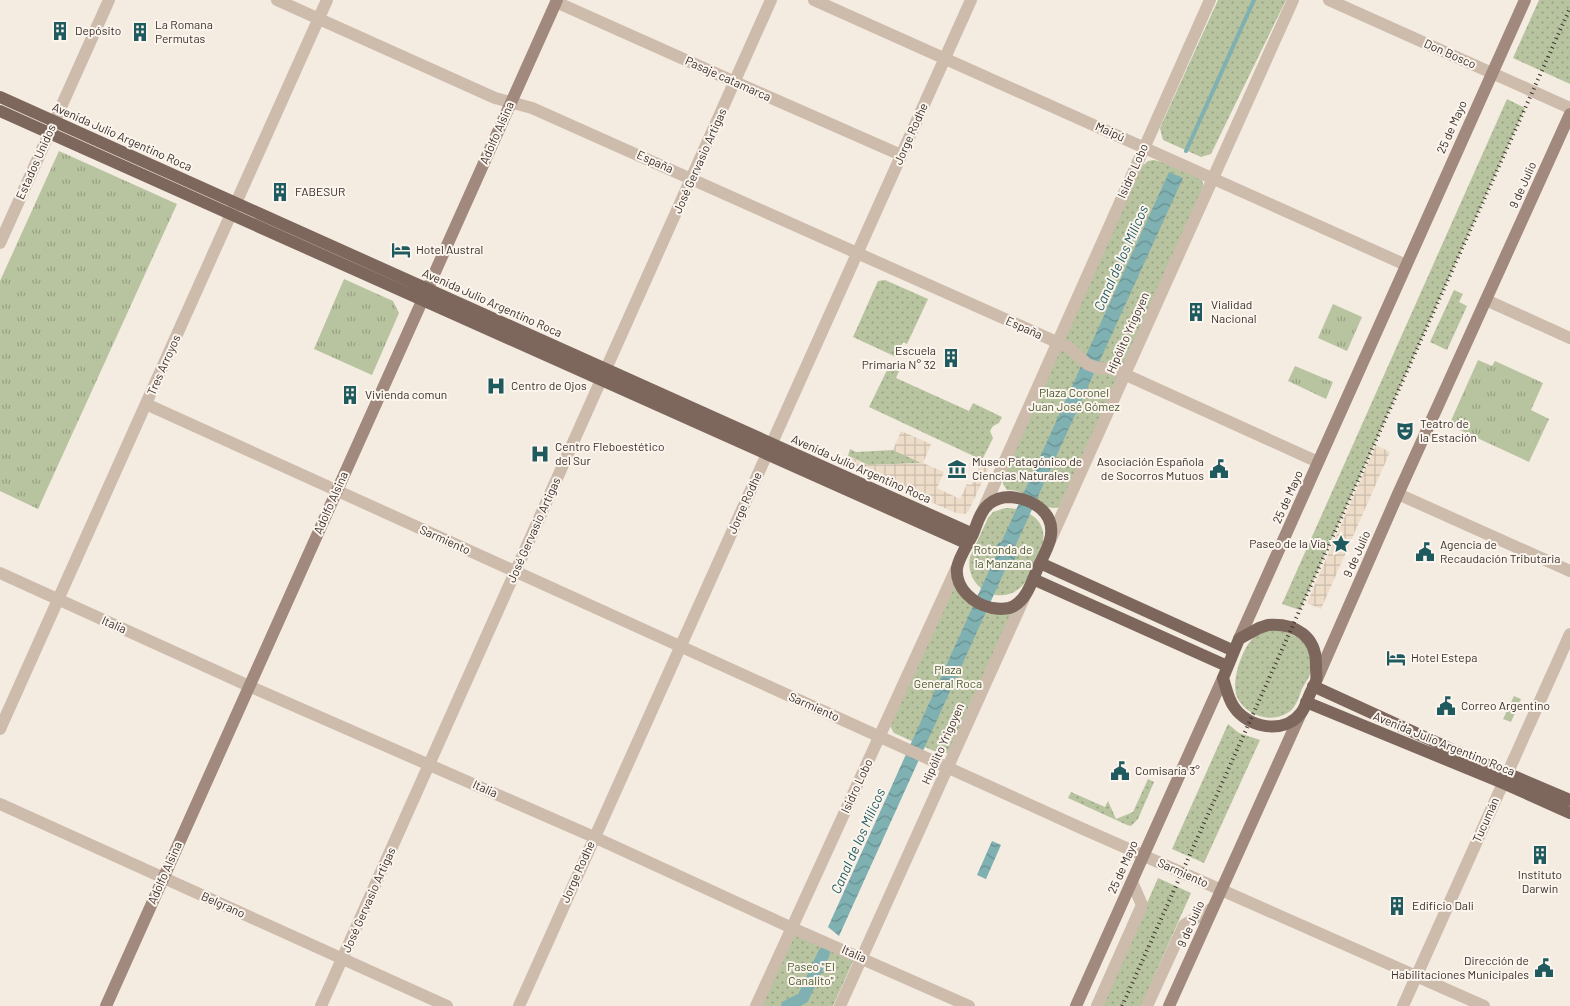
<svg xmlns="http://www.w3.org/2000/svg" width="1570" height="1006" font-family="Barlow,sans-serif">
<style>
.grass{fill:url(#grass-tufts)}
.park{fill:url(#park-dots)}
.plaza{fill:url(#plaza-grid)}
.water{fill:url(#water-waves)}
.lines{fill:none;stroke-linecap:round;stroke-linejoin:round}
.stream{stroke:#7fb0b2;stroke-width:4}
.canal{stroke:#7fb0b2;stroke-width:12}
.minor{stroke:#cdbbac;stroke-width:12}
.tertiary{stroke:#cdbbac;stroke-width:12}
.secondary{stroke:#a18a7d;stroke-width:12}
.primary{stroke:#7d675c;stroke-width:12}
.rail{stroke:#3b302b;stroke-width:4;stroke-dasharray:1 4;stroke-linecap:butt}
.labels{text-anchor:middle;stroke-width:4;stroke-linejoin:round;paint-order:stroke}
.poi-label{font-size:12px;fill:#3b302b;stroke:#fbf5ee;text-anchor:start}
.street-label{font-size:12px;fill:#3b302b;stroke:#fbf5ee}
.park-label{font-size:12px;fill:#4a5a2e;stroke:#fbf5ee}
.water-label{font-size:14px;font-style:italic;fill:#1f5a5e;stroke:#fbf5ee}
</style>
<defs>
<pattern id="grass-tufts" width="24" height="20" patternUnits="userSpaceOnUse" patternTransform="scale(1.25)"><rect width="24" height="20" fill="#b8c4a0"/><path d="M3 7l-1-3M5 7V3M7 7l1-3M15 17l-1-3M17 17v-4M19 17l1-3" fill="none" stroke="#97a083"/></pattern>
<pattern id="park-dots" width="8" height="8" patternUnits="userSpaceOnUse" patternTransform="scale(1.25)"><rect width="8" height="8" fill="#b8c4a0"/><path d="M2 2h.1M6 6h.1" fill="none" stroke="#97a083" stroke-width="1.8" stroke-linecap="round"/></pattern>
<pattern id="plaza-grid" width="8" height="8" patternUnits="userSpaceOnUse" patternTransform="scale(1.25)"><rect width="8" height="8" fill="#ecdcc8"/><path d="M0 4h8M4 0v8" fill="none" stroke="#cbbdac"/></pattern>
<pattern id="water-waves" width="16" height="10" patternUnits="userSpaceOnUse" patternTransform="scale(1.25)"><rect width="16" height="10" fill="#7fb0b2"/><path d="M0 5q4-4 8 0t8 0" fill="none" stroke="#699091"/></pattern>
</defs>
<rect width="100%" height="100%" fill="#f4ebe1"/>
<!-- grass -->
<path class="grass" d="M59 151 177 204 38 509 0 491V281Z
M344 279 393 301 399 313 372 375 314 349Z
M1333 304 1362 317 1347 351 1318 338Z
M1478 360 1492 366 1495 361 1543 383 1531 410 1549 419 1529 462 1449 425Z
M1295 366 1333 382 1326 399 1288 381Z
M1514 696 1521 699 1511 722 1503 719Z"/>
<!-- park -->
<path class="park" d="M1218 0H1286L1211 154 1201 157 1163 140 1160 128Z
M1539 0H1570V84L1513 58Z
M1507 99 1525 108 1300 610 1282 604Z
M1154 160 1166 163 1202 179 1204 190 1059 507C1046 512 1034 497 1023 493 1018 491 1012 490 1007 490L1003 484V478L1141 167 1148 161Z
M885 280 928 299 907 344 903 342 896 357 853 337 878 281Z
M1454 290 1463 294 1459 302 1467 306 1447 350 1430 342Z
M890 364 900 369 896 378 969 411 973 403 1002 417 999 423 993 426 990 431 993 438 982 460 869 407Z
M850 449 856 452 893 450 923 463 869 465 848 456Z
M1005 508C1025 508 1047 518 1043 542 1037 555 1032 577 1021 587 998 608 964 586 970 557L988 518 993 512Z
M955 585 1011 614 948 753 936 752 894 733 890 726Z
M1279 629C1297 636 1315 644 1312 668 1311 675 1305 683 1302 689 1299 697 1296 707 1289 712 1271 725 1242 714 1236 694 1232 678 1243 644 1257 635 1263 631 1271 630 1279 629Z
M1228 724 1239 733 1260 740 1204 863 1172 849Z
M1148 779 1154 782 1138 819 1131 826 1127 825 1068 798 1071 792 1105 807 1108 801 1116 819 1133 812Z
M1158 878 1191 893 1141 1006H1102Z
M796 928 854 959 833 1006H761Z"/>
<!-- plaza -->
<path class="plaza" d="M901 431 931 444 923 463 944 472 937 488 960 499 967 484 971 485 980 465 988 462 991 463 968 512 965 514 956 513 844 464 848 456 869 465 921 463 893 450Z
M1376 445 1390 452 1321 609 1307 603Z"/>
<!-- water -->
<path class="water" d="M1169 172 1183 178 1014 549 1018 551 1014 561 1010 559 839 936 828 927 997 553 994 551 999 542 1001 543Z
M992 841 1001 845 986 879 977 875Z"/>
<g class="lines">
<!-- stream -->
<path class="stream" d="M1186 151 1254 0"/>
<!-- canal -->
<path class="canal" d="M787 1006 803 998 824 953"/>
<!-- minor -->
<path class="minor" d="M277 0 495 98 532 108 1070 348 1087 364 1098 368 1113 369 1318 462
M814 0 1406 265
M1329 0 1570 108
M556 2 735 82 901 155
M0 243 109 0
M1486 300 1570 338
M146 404 1081 828 1484 1006
M1398 494 1570 571
M0 573 249 686 594 837 792 928 969 1006
M0 729 327 0
M0 804 447 1006
M321 1006 771 0
M519 1006 971 0
M1403 1006 1570 634"/>
<!-- tertiary -->
<path class="tertiary" d="M983 510 1210 0
M1050 541 1293 0
M756 1006 957 567
M840 1006 1025 596
M1097 1006 1142 905 1132 882
M1147 1006 1184 925 1213 908"/>
<!-- secondary -->
<path class="secondary" d="M1239 639 1525 0
M1317 679 1398 494 1570 114
M106 1006 557 0
M1076 1006 1223 678
M1169 1006 1301 713"/>
<!-- primary -->
<path class="primary" d="M0 97 973 534
M0 111 968 544
M1010 497C1033 499 1057 513 1050 540 1047 551 1040 562 1036 572 1031 584 1026 599 1014 606 1007 610 999 609 992 608 973 604 955 588 957 568 959 557 968 544 973 534 977 524 980 511 989 504 995 499 1002 497 1010 497Z
M1040 563 1234 651
M1033 579 1227 666
M1268 625C1295 623 1317 636 1316 666 1316 671 1317 677 1316 681 1314 686 1311 691 1309 696 1307 701 1305 708 1301 713 1284 735 1248 728 1234 707 1228 699 1226 687 1223 678L1239 639 1259 628Z
M1313 686 1455 751 1570 800
M1306 702 1503 783 1570 813"/>
<!-- rail -->
<path class="rail" d="M1122 1006 1570 8"/>
</g>
<!-- icons -->
<defs>
<g id="building-bare" transform="scale(1.5)"><path d="M-4-6H4V6H1V3H-1V6H-4ZM-2.5-4.3h1.7v1.8h-1.7ZM.8-4.3h1.7v1.8H.8ZM-2.5-1h1.7V.8h-1.7ZM.8-1h1.7V.8H.8Z" fill="#1f5a5e" stroke="#fbf5ee" stroke-width="2.5" paint-order="stroke"/></g>
<g id="hotel-bare" transform="scale(1.5)"><path d="M-6-4.5h1.5V1H6V5H4.5V3h-9V5H-6ZM-4 0a1.8 1.8 0 1 1 3.6 0ZM.5 0V-2.5h3Q6-2.5 6 0Z" fill="#1f5a5e" stroke="#fbf5ee" stroke-width="2.5" paint-order="stroke"/></g>
<g id="hospital-bare" transform="scale(1.5)"><path d="M-5-5h3v3.5h4V-5h3V5h-3V1.5h-4V5h-3Z" fill="#1f5a5e" stroke="#fbf5ee" stroke-width="2.5" paint-order="stroke"/></g>
<g id="theatre-bare" transform="scale(1.5)"><path d="M-5-5.5Q0-4 5-5.5V0Q5 5 0 6Q-5 5-5 0ZM-3.3-2.5H-1v1.5H-3.3ZM1-2.5H3.3v1.5H1ZM-2.8 1Q0 5.5 2.8 1Z" fill="#1f5a5e" stroke="#fbf5ee" stroke-width="2.5" paint-order="stroke"/></g>
<g id="museum-bare" transform="scale(1.5)"><path d="M0-6L6-3V-2H-6V-3ZM-5-1h2V3h-2ZM-1-1h2V3h-2ZM3-1h2V3H3ZM-6 4H6V6H-6Z" fill="#1f5a5e" stroke="#fbf5ee" stroke-width="2.5" paint-order="stroke"/></g>
<g id="civic-bare" transform="scale(1.5)"><path d="M-.6-6.5H3V-4.5H.6V-3L4-1V1h2V6H-6V1h2V-1L-.6-3ZM-1.2 2.5V6h2.4V2.5Z" fill="#1f5a5e" stroke="#fbf5ee" stroke-width="2.5" paint-order="stroke"/></g>
<g id="sight-bare" transform="scale(1.5)"><path d="M0-6L1.8-2.2L6-1.7L2.9 1.2L3.7 5.4L0 3.3L-3.7 5.4L-2.9 1.2L-6-1.7L-1.8-2.2Z" fill="#1f5a5e" stroke="#fbf5ee" stroke-width="2.5" paint-order="stroke"/></g>
</defs>
<g fill-rule="evenodd">
<use href="#building-bare" x="60" y="31"/>
<use href="#building-bare" x="140" y="32"/>
<use href="#building-bare" x="280" y="192"/>
<use href="#hotel-bare" x="401" y="250"/>
<use href="#building-bare" x="1196" y="312"/>
<use href="#building-bare" x="951" y="358"/>
<use href="#hospital-bare" x="496" y="386"/>
<use href="#building-bare" x="350" y="395"/>
<use href="#theatre-bare" x="1405" y="431"/>
<use href="#hospital-bare" x="540" y="454"/>
<use href="#museum-bare" x="957" y="469"/>
<use href="#civic-bare" x="1219" y="469"/>
<use href="#sight-bare" x="1341" y="544"/>
<use href="#civic-bare" x="1425" y="552"/>
<use href="#hotel-bare" x="1396" y="658"/>
<use href="#civic-bare" x="1446" y="706"/>
<use href="#civic-bare" x="1120" y="771"/>
<use href="#building-bare" x="1540" y="855"/>
<use href="#building-bare" x="1397" y="906"/>
<use href="#civic-bare" x="1544" y="968"/>
</g>
<g class="labels">
<!-- poi labels -->
<g class="poi-label">
<text x="155" y="29">La Romana<tspan x="155" dy="14">Permutas</tspan></text>
<text x="75" y="35">Depósito</text>
<text x="295" y="196">FABESUR</text>
<text x="416" y="254">Hotel Austral</text>
<text x="1211" y="309">Vialidad<tspan x="1211" dy="14">Nacional</tspan></text>
<text x="936" y="355" text-anchor="end">Escuela<tspan x="936" dy="14">Primaria N° 32</tspan></text>
<text x="511" y="390">Centro de Ojos</text>
<text x="365" y="399">Vivienda comun</text>
<text x="1420" y="428">Teatro de<tspan x="1420" dy="14">la Estación</tspan></text>
<text x="555" y="451">Centro Fleboestético<tspan x="555" dy="14">del Sur</tspan></text>
<text x="972" y="466">Museo Patagónico de<tspan x="972" dy="14">Ciencias Naturales</tspan></text>
<text x="1204" y="466" text-anchor="end">Asociación Española<tspan x="1204" dy="14">de Socorros Mutuos</tspan></text>
<text x="1326" y="548" text-anchor="end">Paseo de la Vía</text>
<text x="1440" y="549">Agencia de<tspan x="1440" dy="14">Recaudación Tributaria</tspan></text>
<text x="1411" y="662">Hotel Estepa</text>
<text x="1461" y="710">Correo Argentino</text>
<text x="1135" y="775">Comisaría 3°</text>
<text x="1540" y="879" text-anchor="middle">Instituto<tspan x="1540" dy="14">Darwin</tspan></text>
<text x="1412" y="910">Edificio Dali</text>
<text x="1529" y="965" text-anchor="end">Dirección de<tspan x="1529" dy="14">Habilitaciones Municipales</tspan></text>
</g>
<!-- street labels -->
<g class="street-label">
<text transform="translate(1450 54) rotate(24)" y="4">Don Bosco</text>
<text transform="translate(728 79) rotate(24)" y="4">Pasaje catamarca</text>
<text transform="translate(1452 127) rotate(-66)" y="4">25 de Mayo</text>
<text transform="translate(1110 132) rotate(24)" y="4">Maipú</text>
<text transform="translate(497 133) rotate(-66)" y="4">Adolfo Alsina</text>
<text transform="translate(911 134) rotate(-66)" y="4">Jorge Rodhe</text>
<text transform="translate(122 137) rotate(24)" y="4">Avenida Julio Argentino Roca</text>
<text transform="translate(700 161) rotate(-66)" y="4">José Gervasio Artigas</text>
<text transform="translate(36 162) rotate(-66)" y="4">Estados Unidos</text>
<text transform="translate(655 162) rotate(24)" y="4">España</text>
<text transform="translate(1133 171) rotate(-66)" y="4">Isidro Lobo</text>
<text transform="translate(1523 185) rotate(-66)" y="4">9 de Julio</text>
<text transform="translate(492 303) rotate(24)" y="4">Avenida Julio Argentino Roca</text>
<text transform="translate(1024 328) rotate(24)" y="4">España</text>
<text transform="translate(1128 333) rotate(-66)" y="4">Hipólito Yrigoyen</text>
<text transform="translate(164 365) rotate(-66)" y="4">Tres Arroyos</text>
<text transform="translate(861 469) rotate(24)" y="4">Avenida Julio Argentino Roca</text>
<text transform="translate(1288 497) rotate(-66)" y="4">25 de Mayo</text>
<text transform="translate(331 503) rotate(-66)" y="4">Adolfo Alsina</text>
<text transform="translate(745 503) rotate(-66)" y="4">Jorge Rodhe</text>
<text transform="translate(534 530) rotate(-66)" y="4">José Gervasio Artigas</text>
<text transform="translate(445 540) rotate(24)" y="4">Sarmiento</text>
<text transform="translate(1357 554) rotate(-66)" y="4">9 de Julio</text>
<text transform="translate(114 625) rotate(24)" y="4">Italia</text>
<text transform="translate(814 707) rotate(24)" y="4">Sarmiento</text>
<text transform="translate(943 744) rotate(-66)" y="4">Hipólito Yrigoyen</text>
<text transform="translate(1444 744) rotate(22)" y="4">Avenida Julio Argentino Roca</text>
<text transform="translate(857 786) rotate(-65)" y="4">Isidro Lobo</text>
<text transform="translate(485 789) rotate(24)" y="4">Italia</text>
<text transform="translate(1486 820) rotate(-66)" y="4">Tucumán</text>
<text transform="translate(1123 867) rotate(-66)" y="4">25 de Mayo</text>
<text transform="translate(578 872) rotate(-66)" y="4">Jorge Rodhe</text>
<text transform="translate(165 873) rotate(-66)" y="4">Adolfo Alsina</text>
<text transform="translate(1183 873) rotate(24)" y="4">Sarmiento</text>
<text transform="translate(369 900) rotate(-66)" y="4">José Gervasio Artigas</text>
<text transform="translate(223 905) rotate(24)" y="4">Belgrano</text>
<text transform="translate(1191 924) rotate(-66)" y="4">9 de Julio</text>
<text transform="translate(854 954) rotate(24)" y="4">Italia</text>
</g>
<!-- park labels -->
<g class="park-label">
<text x="1074" y="397">Plaza Coronel<tspan x="1074" dy="14">Juan José Gómez</tspan></text>
<text x="1003" y="554">Rotonda de<tspan x="1003" dy="14">la Manzana</tspan></text>
<text x="948" y="674">Plaza<tspan x="948" dy="14">General Roca</tspan></text>
<text x="811" y="971">Paseo "El<tspan x="811" dy="14">Canalito"</tspan></text>
</g>
<!-- water labels -->
<g class="water-label">
<text transform="translate(1121 258) rotate(-66)" y="5">Canal de los Milicos</text>
<text transform="translate(858 841) rotate(-66)" y="5">Canal de los Milicos</text>
</g>
</g>
</svg>
